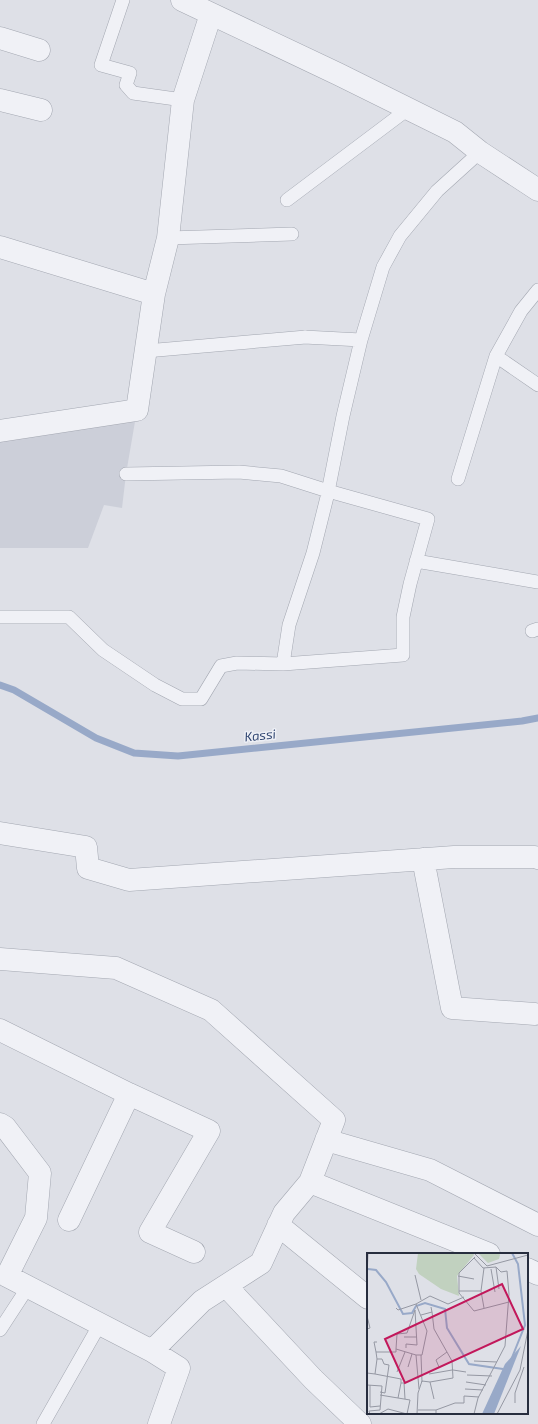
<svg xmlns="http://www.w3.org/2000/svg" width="538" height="1424" font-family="'Exo 2',sans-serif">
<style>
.built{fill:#cccfd9}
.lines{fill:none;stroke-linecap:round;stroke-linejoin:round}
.stream{stroke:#98a9c8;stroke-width:7}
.service-casing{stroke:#a3a7b1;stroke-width:14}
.minor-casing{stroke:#a3a7b1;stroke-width:23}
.service{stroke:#f0f1f6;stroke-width:13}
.minor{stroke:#f0f1f6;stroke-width:22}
.labels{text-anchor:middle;stroke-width:3;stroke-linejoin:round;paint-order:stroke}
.water-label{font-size:13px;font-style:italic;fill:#314671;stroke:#edeff5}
.inset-river{fill:none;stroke:#98a9c8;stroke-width:2}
.inset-road{fill:none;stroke:#9598a3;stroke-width:1}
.view{fill:#c2185b;fill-opacity:0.15;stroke:#c2185b;stroke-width:2}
.inset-edge{fill:none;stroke:#272d3e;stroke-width:2}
</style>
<rect width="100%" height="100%" fill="#dee0e7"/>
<!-- built -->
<path class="built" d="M137 410 126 474 122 508 104 505 88 548H0V431Z"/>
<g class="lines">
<!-- stream -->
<path class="stream" d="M0 685 14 690 96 738 134 753 178 756 522 721 538 718"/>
<!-- service casing -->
<g class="service-casing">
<path id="service" d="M123 0 101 65 130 73 126 85 133 93 183 100
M287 200 408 109
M168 238 292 234
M304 337 361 340
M146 351 306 337
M496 356 538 385
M458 479 496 356 521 311 538 290
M416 561 538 582
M0 617H69L103 650 155 685 182 699H201L221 666 237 663 283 664 403 655V617L410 584 428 519 328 491 281 476 239 472 126 474
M532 631 538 629
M283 664 289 625 313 553 327 497 343 416 361 340 383 267 400 236 437 191 480 152
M0 1330 28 1287
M43 1424 100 1324"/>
</g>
<!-- minor casing -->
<g class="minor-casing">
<path id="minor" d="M182 0 338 74 455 132 480 152 538 190
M0 38 39 50
M0 100 41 110
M0 247 154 294
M0 431 137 410 154 294 168 238 183 100 211 14
M0 833 86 847 88 868 129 880 454 857H535L538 858
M423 859 452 1008 535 1014
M0 959 116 968 211 1010 334 1120 310 1182 489 1254
M0 1030 129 1094 209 1131 150 1232 194 1252
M0 1124 5 1127 40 1173 36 1218 7 1276 152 1351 202 1301 261 1263 284 1213 310 1182
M326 1140 430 1170 538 1225
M69 1220 129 1094
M278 1225 368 1298
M527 1269 538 1274
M226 1286 313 1379 360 1424
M152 1351 179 1368 159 1424"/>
</g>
<!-- service -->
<use href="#service" class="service"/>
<!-- minor -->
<use href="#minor" class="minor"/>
</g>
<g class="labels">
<!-- water labels -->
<g class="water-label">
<text transform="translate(260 735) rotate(-6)" y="5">Kassi</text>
</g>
</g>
<!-- overview -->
<g transform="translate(367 1253)">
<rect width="161" height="161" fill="#dee0e7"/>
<path d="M51 0H106L107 2 90 23 92 43 74 36 52 21 49 16ZM111 0H132L133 2 132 6 121 10Z" fill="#c1d1bf"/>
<path d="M154 93 127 161H115L138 111Z" fill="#98a9c8"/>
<path class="inset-river" d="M1 16 9 17 19 29 36 61 45 60 49 53 58 50 78 56 80 75 102 111 136 116M144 107 158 72 151 11 145 0"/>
<path class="inset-road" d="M107 0 120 13 161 2M108 4 92 20V40L107 58 142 49M161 10V24M129 14 132 36M124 16 128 39M48 22 54 47M91 23 107 26M0 24 1 0M92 38H114L117 55M114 38 117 15M29 55 31 57 49 51M48 57 40 80 30 81 29 96 49 102M54 62 65 59 64 54M0 63 3 75 0 76M37 84H50M10 89H7L9 99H29V96M39 95V91L50 92 48 57M9 99 10 106H15L17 111 22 112 18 140 13 139M54 102 55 129M107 108 130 109M41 114 45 101M72 114 69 107 80 99M86 117 99 119M30 119 38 99M0 120 8 121 10 106M8 121 34 126V130M62 121 85 117M100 122 125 123M63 129 86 125 85 108 67 76 65 59M99 129 119 132M0 132 15 133 13 157 2 158 3 161M3 132V154L13 153M52 136 49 102H55L60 78 49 51 63 43 81 51 97 44M98 136 116 137M13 142 43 147 40 161M31 145 34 130H37L38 146M148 150V140L157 114M51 157H69V161M69 157 88 150H97V143L112 144M12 161 21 156 40 161M50 161 51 140 55 128 63 129 67 146M107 161 111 145 138 93 142 41 140 18 134 19 129 14 116 15 107 5M130 161 153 117 161 77"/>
<path class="view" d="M135 31 156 76 38 130 18 86Z"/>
<rect width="161" height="161" class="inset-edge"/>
</g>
</svg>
